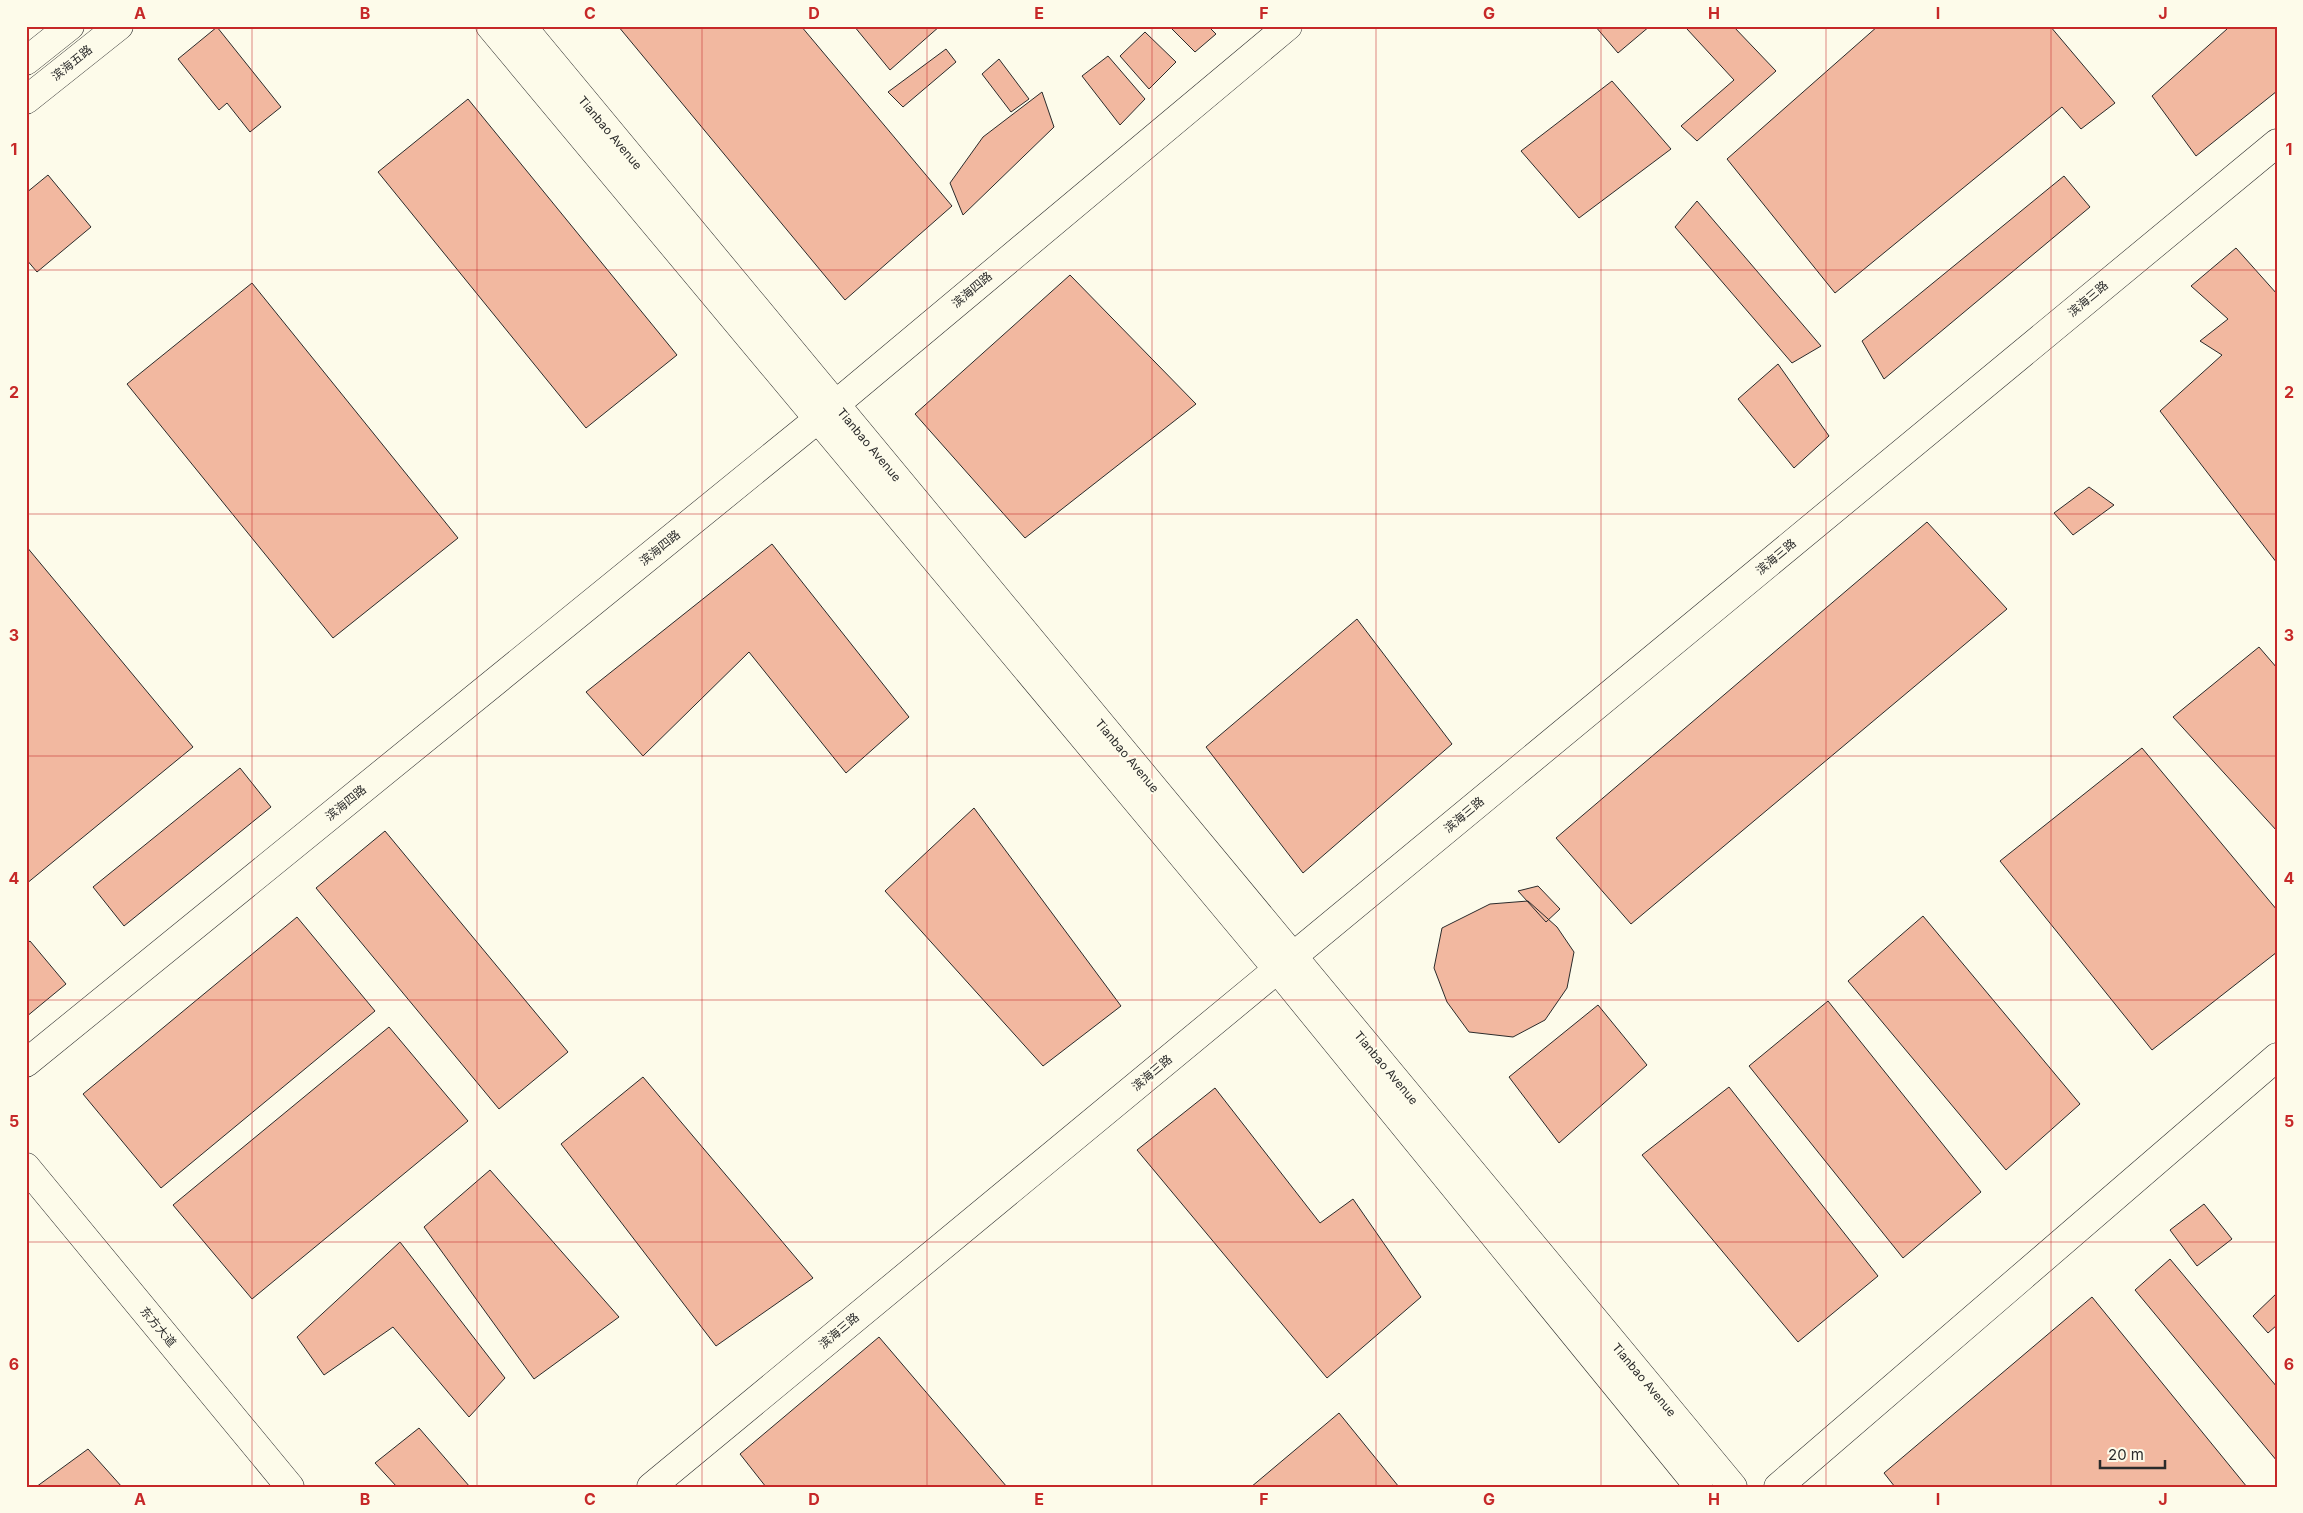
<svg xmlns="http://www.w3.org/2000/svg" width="2303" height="1513" font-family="Inter,'Noto Sans SC',sans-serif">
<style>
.building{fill:#f2b8a0;stroke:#2b2b2b}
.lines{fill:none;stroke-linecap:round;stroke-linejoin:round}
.secondary-casing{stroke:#2b2b2b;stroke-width:29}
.secondary{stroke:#fdfbea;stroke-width:28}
.grid{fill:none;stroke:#c62828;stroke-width:1;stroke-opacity:0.55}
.labels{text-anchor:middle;stroke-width:4;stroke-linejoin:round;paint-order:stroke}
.street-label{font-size:12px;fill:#2b2b2b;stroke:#fdfbea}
.neatline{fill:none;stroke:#c62828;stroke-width:2}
.grid-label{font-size:16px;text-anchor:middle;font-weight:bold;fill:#c62828}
</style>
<rect width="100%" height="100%" fill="#fdfbea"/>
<!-- building -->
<path class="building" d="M618 26H801L952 206 845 300Z
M854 26H940L890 70Z
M1169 26H1208L1216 34 1195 52Z
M1595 26H1650L1618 53Z
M1691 26H1733L1776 71 1697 141 1681 126 1734 80 1687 29Z
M1878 26H2050L2115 103 2081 129 2062 107 1835 293 1727 159Z
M2224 26H2277V91L2196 156 2152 96 2227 29Z
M217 27 281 107 250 132 227 103 219 110 178 59Z
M1145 32 1176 62 1149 89 1120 56Z
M946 49 956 62 903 107 888 92Z
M1108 56 1145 99 1120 125 1082 76Z
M999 59 1029 99 1011 112 982 74Z
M1612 81 1671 149 1579 218 1521 151Z
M1042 92 1054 127 963 215 950 183 983 137Z
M468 99 677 355 586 428 378 172Z
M48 175 91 227 37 272 26 259V193Z
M2064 176 2090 207 1884 379 1862 341Z
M1697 201 1821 346 1792 363 1675 227Z
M2236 248 2277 294V563L2160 411 2222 355 2200 341 2228 319 2191 286Z
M1070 275 1196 404 1025 538 915 414Z
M252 283 458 538 333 638 127 384Z
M1778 364 1829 436 1794 468 1738 399Z
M2089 487 2114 505 2073 535 2054 513Z
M1927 522 2007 609 1631 924 1556 838Z
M772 544 909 717 846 773 749 652 643 756 586 692Z
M26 546 193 747 26 884Z
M1357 619 1452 744 1303 873 1206 747Z
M2259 647 2277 668V831L2173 717Z
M2142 748 2277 910V952L2152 1050 2000 861Z
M240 768 271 807 124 926 93 887Z
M974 808 1121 1006 1043 1066 885 891Z
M385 831 568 1052 499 1109 316 888Z
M1538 886 1560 909 1546 922 1518 891Z
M1528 901 1557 927 1574 952 1567 988 1545 1020 1513 1037 1469 1032 1447 1002 1434 968 1442 928 1490 904Z
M1923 916 2080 1104 2006 1170 1848 981Z
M297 917 375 1011 161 1188 83 1094Z
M30 941 66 984 26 1017V944Z
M1828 1001 1981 1192 1903 1258 1749 1066Z
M1598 1005 1647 1065 1559 1143 1509 1077Z
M389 1027 468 1121 252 1299 173 1205Z
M643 1077 813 1278 716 1346 561 1144Z
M1729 1087 1878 1276 1798 1342 1642 1155Z
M1215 1088 1320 1223 1353 1199 1421 1297 1327 1378 1137 1150Z
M490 1170 619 1317 534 1379 424 1227Z
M2204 1204 2232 1239 2197 1266 2170 1230Z
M400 1242 505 1378 469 1417 393 1327 324 1375 297 1337Z
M2170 1259 2277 1387V1461L2135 1290Z
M2277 1293V1325L2268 1333 2253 1316Z
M2092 1297 2247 1487H1895L1884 1473Z
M879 1337 1007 1487H766L740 1454Z
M1339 1413 1399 1487H1251Z
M419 1428 470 1487H397L375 1463Z
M88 1449 122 1487H36Z"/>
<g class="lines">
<!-- secondary casing -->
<g class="secondary-casing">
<path id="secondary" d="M490 26 1277 969 1699 1487
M522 26 1733 1487
M26 61 70 26
M26 100 119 26
M26 1063 818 419 1288 26
M26 1167 290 1487
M651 1487 2277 143
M1778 1487 2277 1057"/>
</g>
<!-- secondary -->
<use href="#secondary" class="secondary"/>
</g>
<!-- grid -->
<path class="grid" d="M252 26V1487M477 26V1487M702 26V1487M927 26V1487M1152 26V1487M1376 26V1487M1601 26V1487M1826 26V1487M2051 26V1487M26 270H2277M26 514H2277M26 756H2277M26 1000H2277M26 1242H2277"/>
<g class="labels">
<!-- street labels -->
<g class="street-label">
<text transform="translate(72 63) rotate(-39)" y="4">滨海五路</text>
<text transform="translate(610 133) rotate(50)" y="4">Tianbao Avenue</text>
<text transform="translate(972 290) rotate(-40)" y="4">滨海四路</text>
<text transform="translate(2088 299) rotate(-40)" y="4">滨海三路</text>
<text transform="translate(869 445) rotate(50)" y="4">Tianbao Avenue</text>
<text transform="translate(660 548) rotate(-39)" y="4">滨海四路</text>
<text transform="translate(1776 557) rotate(-40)" y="4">滨海三路</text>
<text transform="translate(1127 756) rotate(50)" y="4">Tianbao Avenue</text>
<text transform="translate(346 803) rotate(-39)" y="4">滨海四路</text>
<text transform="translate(1464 815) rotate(-40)" y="4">滨海三路</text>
<text transform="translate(1386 1068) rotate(50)" y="4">Tianbao Avenue</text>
<text transform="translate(1152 1073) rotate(-40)" y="4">滨海三路</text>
<text transform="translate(158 1327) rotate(50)" y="4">东方大道</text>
<text transform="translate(839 1331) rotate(-40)" y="4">滨海三路</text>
<text transform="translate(1644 1380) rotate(50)" y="4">Tianbao Avenue</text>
</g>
</g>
<!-- border -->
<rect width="2303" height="1513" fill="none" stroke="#fdfbea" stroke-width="55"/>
<!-- scale -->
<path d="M2100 1460v8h65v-8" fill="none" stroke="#2b2b2b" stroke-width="2.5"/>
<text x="2108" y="1460" font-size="15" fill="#2b2b2b" stroke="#fdfbea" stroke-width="4" paint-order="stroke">20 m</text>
<rect x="28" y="28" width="2248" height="1458" class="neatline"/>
<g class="grid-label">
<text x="140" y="19">A</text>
<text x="365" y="19">B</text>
<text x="590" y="19">C</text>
<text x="814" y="19">D</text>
<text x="1039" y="19">E</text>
<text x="1264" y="19">F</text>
<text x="1489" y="19">G</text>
<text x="1714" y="19">H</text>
<text x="1938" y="19">I</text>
<text x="2163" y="19">J</text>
<text x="14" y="155">1</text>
<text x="2289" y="155">1</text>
<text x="14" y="398">2</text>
<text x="2289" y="398">2</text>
<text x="14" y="641">3</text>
<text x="2289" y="641">3</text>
<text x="14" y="884">4</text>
<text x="2289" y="884">4</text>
<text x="14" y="1127">5</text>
<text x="2289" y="1127">5</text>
<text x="14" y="1370">6</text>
<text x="2289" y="1370">6</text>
<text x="140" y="1505">A</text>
<text x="365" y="1505">B</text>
<text x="590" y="1505">C</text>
<text x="814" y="1505">D</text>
<text x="1039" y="1505">E</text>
<text x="1264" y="1505">F</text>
<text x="1489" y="1505">G</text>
<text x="1714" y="1505">H</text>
<text x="1938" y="1505">I</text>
<text x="2163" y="1505">J</text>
</g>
</svg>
